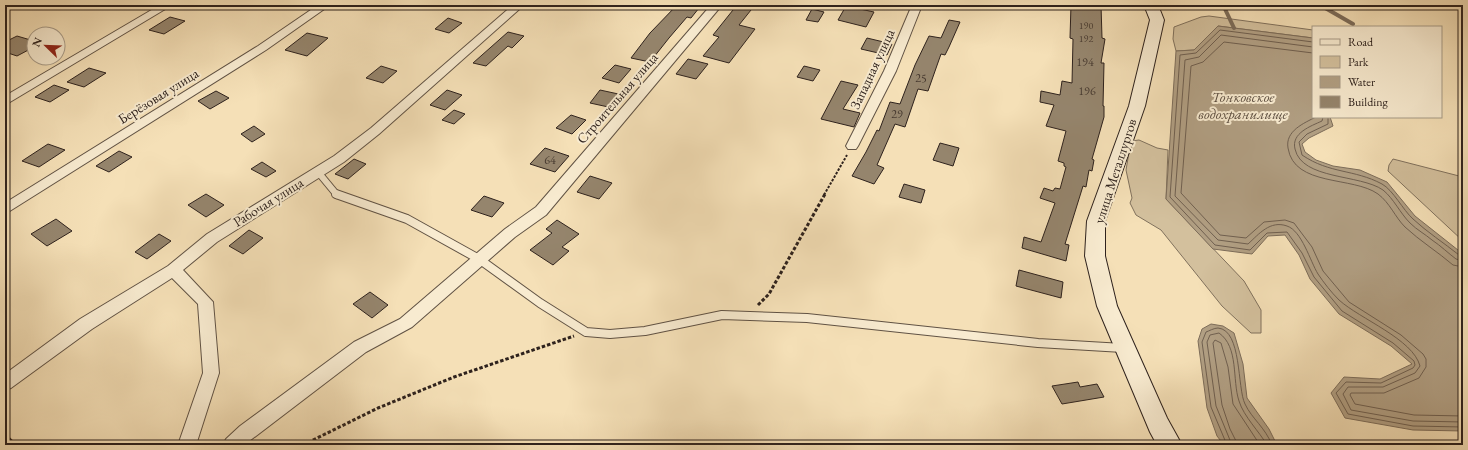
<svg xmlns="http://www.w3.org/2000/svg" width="1468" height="450" font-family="'EB Garamond',serif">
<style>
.green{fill:#d3c09d;stroke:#80715d}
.water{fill:#b19f83;stroke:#7d6d5a}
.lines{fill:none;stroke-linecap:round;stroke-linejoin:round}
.shore{stroke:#706050;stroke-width:1}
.stream{stroke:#7d6d5a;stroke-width:4}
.building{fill:#95856d;stroke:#2e221d}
.lane-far1-casing{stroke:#605244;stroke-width:8}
.lane-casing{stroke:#605244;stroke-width:10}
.street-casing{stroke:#605244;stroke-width:2}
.secondary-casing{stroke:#2e221d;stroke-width:2}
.path-far1{stroke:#2e221d;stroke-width:2;stroke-dasharray:2.5 1.5;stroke-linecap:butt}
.path{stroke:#2e221d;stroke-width:3;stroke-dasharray:3.5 2;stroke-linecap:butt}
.lane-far1{stroke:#f8ebd0;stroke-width:6}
.lane{stroke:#f8ebd0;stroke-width:8}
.street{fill:#f8ebd0;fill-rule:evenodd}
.secondary{fill:#f8ebd0;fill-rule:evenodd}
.labels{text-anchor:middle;stroke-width:4;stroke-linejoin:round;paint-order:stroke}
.far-number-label{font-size:10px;fill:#483b31}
.number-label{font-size:12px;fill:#483b31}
.street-label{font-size:14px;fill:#2e221d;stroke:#f8ebd0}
.water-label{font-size:15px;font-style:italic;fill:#5c4e41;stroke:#f8ebd0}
</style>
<rect width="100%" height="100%" fill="#f5e0b7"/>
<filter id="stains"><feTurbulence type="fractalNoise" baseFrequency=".005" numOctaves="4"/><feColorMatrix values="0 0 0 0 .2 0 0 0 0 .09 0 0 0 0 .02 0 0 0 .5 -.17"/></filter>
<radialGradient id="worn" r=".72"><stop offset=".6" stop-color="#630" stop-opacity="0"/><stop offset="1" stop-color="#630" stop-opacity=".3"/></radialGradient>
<!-- green -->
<path class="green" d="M1209 16 1313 30V38L1218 26 1194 50 1176 51 1173 39 1174 27 1201 17Z
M1139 140 1157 148 1168 150 1166 199 1244 281 1261 310V333H1251L1222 306 1161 230 1136 215 1130 203 1132 198 1126 170 1131 141Z
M1393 159 1463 177V241L1388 171 1389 165Z"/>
<!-- water -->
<path class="water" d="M1218 26 1313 38V117H1330L1333 126 1309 138 1302 144 1305 152 1316 160 1333 166 1360 170 1387 182 1415 216 1463 254V431L1413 430 1345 418 1331 393 1344 377 1380 379 1412 364 1391 346 1339 314 1310 279 1299 255 1285 235 1268 236 1252 254 1213 249 1166 199 1176 51 1194 50Z
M1211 324 1223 326 1234 333 1243 364 1247 398 1269 429 1277 445H1224L1217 436 1207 408 1198 341 1202 329Z"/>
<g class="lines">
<!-- shore -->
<path class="shore" d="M1313 42 1220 30 1196 53 1180 55 1170 197 1215 245 1250 250 1267 233 1287 232 1302 253 1314 277 1342 311 1393 343 1414 361 1415 365 1413 368 1381 383 1346 382 1336 393 1348 414 1413 426 1463 427
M1313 47 1221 35 1199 57 1185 60 1175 196 1218 240 1248 244C1259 234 1270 220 1287 226 1302 231 1310 261 1318 274 1324 283 1331 292 1339 300 1360 319 1413 339 1420 366L1415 373 1383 387H1348L1343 394 1351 410 1413 421 1463 422
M1313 53 1224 42 1203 62 1191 66 1181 193 1220 235 1246 238 1264 222 1285 220 1294 223 1312 247 1323 271 1349 302 1401 335 1423 354 1426 359V367L1419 378 1384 393H1351L1350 395 1355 404 1414 415 1463 416
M1316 117C1304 123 1285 131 1288 148 1294 187 1353 176 1378 194 1390 203 1395 217 1405 227 1420 241 1438 252 1453 265L1463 267
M1323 117 1322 121C1311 126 1291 133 1295 149 1302 180 1360 174 1383 190 1394 199 1400 213 1410 223 1417 230 1425 234 1432 240 1441 246 1448 253 1456 259L1463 261
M1328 117V124L1307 134 1299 142 1302 155C1330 174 1354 169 1382 184 1393 190 1403 210 1413 219 1427 232 1444 243 1459 255L1463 256
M1227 445 1211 407 1202 342 1206 332C1209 331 1214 328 1218 328 1242 330 1237 388 1245 404 1252 419 1265 427 1272 445
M1232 445 1216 406 1207 342 1210 335 1219 333C1239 347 1232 380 1239 401 1244 417 1259 431 1267 445
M1238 445 1230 429 1222 405 1213 343 1215 340 1221 343 1228 367 1233 404 1260 445"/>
<!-- stream -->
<path class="stream" d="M1226 5 1225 9 1234 28
M1320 5 1353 24"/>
</g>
<!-- building -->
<path class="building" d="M677 5 699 8 691 18 687 17 669 38 650 62 631 58 650 33Z
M737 5H755L739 25 755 29 729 63 703 56 719 37 713 35Z
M1071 5H1101L1102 38 1105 39 1101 63H1104L1103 106H1104V117L1092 159 1094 160 1092 171 1089 170 1086 187 1083 186 1065 244 1069 245 1066 261 1022 248 1024 237 1041 242 1055 203 1040 198 1044 188 1053 191 1055 188 1060 189 1066 167 1064 166V163L1058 161 1066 131 1046 126 1054 105 1040 102 1041 91 1060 95 1062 81 1072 83 1073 39 1070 38Z
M846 6 874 12 866 27 838 20Z
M812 9 824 12 818 22 806 20Z
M170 17 185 21 164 34 149 30Z
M448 18 462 23 449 33 435 29Z
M949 20 960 22 949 47 945 55 941 54 928 91 918 89 905 127 895 124 877 165 884 168 874 184 852 176 866 152 877 130 879 131 890 102 900 104 915 65 929 36 941 38Z
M508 32 524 36 512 48 508 46 486 66 473 63Z
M307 33 328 38 307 56 285 50Z
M17 36 34 41V47L17 56 5 52V42Z
M867 38 892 44 887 55 861 49Z
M688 59 708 64 696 79 676 74Z
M615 65 631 69 619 83 602 78Z
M381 66 397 71 383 83 366 78Z
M804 66 820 70 813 81 797 77Z
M89 68 106 73 84 87 67 82Z
M841 81 858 85 843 109 860 113 854 127 821 119Z
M54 85 69 90 50 102 35 97Z
M447 90 462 95 445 110 430 105Z
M600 90 623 95 613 108 590 103Z
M216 91 229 98 210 109 198 101Z
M454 110 465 114 454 124 442 120Z
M571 115 586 120 572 134 556 128Z
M254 126 265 134 252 142 241 134Z
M940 143 959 148 953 166 933 160Z
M48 144 65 150 39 167 22 161Z
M545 148 569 156 555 172 530 164Z
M119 151 132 157 109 172 96 166Z
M354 159 366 164 348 179 335 174Z
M262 162 276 171 266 177 251 169Z
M590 176 612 183 599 199 577 192Z
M904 184 925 190 921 203 899 197Z
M206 194 224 205 206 217 188 205Z
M484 196 504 203 492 217 471 210Z
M56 219 72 231 47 246 31 234Z
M557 220 579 234 562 247 569 251 553 265 530 250 552 233 546 229Z
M249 230 263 238 243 254 229 246Z
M159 234 171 241 147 259 135 252Z
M1019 270 1063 282 1061 298 1016 286Z
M370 292 388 305 372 318 353 304Z
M1078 382 1080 387 1097 384 1104 397 1062 404 1052 386Z"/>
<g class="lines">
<!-- lane-far1 casing -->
<g class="lane-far1-casing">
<path id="lane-far1" d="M318 172 337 195"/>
</g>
<!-- lane casing -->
<g class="lane-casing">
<path id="lane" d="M336 194 407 219 479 259 540 303 586 332 610 334 645 331 722 315 807 318 1038 343 1123 348"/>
</g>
<!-- street casing -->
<g class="street-casing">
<path id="street" d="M160 5H172L5 105V96Z
M318 5H330L266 50 5 214V203L258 46Z
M513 5H524L379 134 344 162 217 242 183 270 213 302 219 373 196 445H178L203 373 198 304 172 278 92 329 11 388 5 390V374L80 319 168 266 207 234 334 156 371 128Z
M711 5H722L546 215 515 237 412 327 366 352 244 445H223L226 439 240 426 354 342 400 319 505 229 536 207Z
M912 5H922L896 71 858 146 856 149H848L846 146 884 71Z"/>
</g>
<!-- secondary casing -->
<g class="secondary-casing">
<path id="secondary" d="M1144 5H1158L1164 20 1145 106 1105 221V256L1117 306 1167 418 1182 445H1157L1150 432 1097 306 1085 256 1087 221 1129 106 1150 20Z"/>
</g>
<!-- path-far1 -->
<path class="path-far1" d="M824 195 847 155"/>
<!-- path -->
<path class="path" d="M758 305 769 294 825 194
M5 435 16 445
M303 445 378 408 454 377 574 336"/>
<!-- lane-far1 -->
<use href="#lane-far1" class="lane-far1"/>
<!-- lane -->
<use href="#lane" class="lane"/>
<!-- street -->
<use href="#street" class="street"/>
<!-- secondary -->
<use href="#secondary" class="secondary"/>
</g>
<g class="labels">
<!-- far-number labels -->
<g class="far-number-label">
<text x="1086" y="29">190</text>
<text x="1086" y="42">192</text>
</g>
<!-- number labels -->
<g class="number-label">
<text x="1085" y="66">194</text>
<text x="921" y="82">25</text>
<text x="1087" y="95">196</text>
<text x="897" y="118">29</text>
<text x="550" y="164">64</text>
</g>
<!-- street labels -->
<g class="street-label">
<text transform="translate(872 69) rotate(-65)" y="5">Западная улица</text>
<text transform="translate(158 96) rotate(-32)" y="5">Берёзовая улица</text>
<text transform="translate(617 98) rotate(-49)" y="5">Строительная улица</text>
<text transform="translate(1115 171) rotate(-72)" y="5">улица Металлургов</text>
<text transform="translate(268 202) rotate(-32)" y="5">Рабочая улица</text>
</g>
<!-- water labels -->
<g class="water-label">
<text x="1243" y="102">Тонковское<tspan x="1243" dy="17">водохранилище</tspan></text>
</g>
</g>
<!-- margin -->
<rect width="1468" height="450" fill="none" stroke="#f5e0b7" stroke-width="20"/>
<rect x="6" y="6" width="1456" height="438" fill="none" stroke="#2e221d" stroke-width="2"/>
<rect x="10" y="10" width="1448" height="430" fill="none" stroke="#2e221d"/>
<!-- legend -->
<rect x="1312" y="26" width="130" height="92" fill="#f8ebd0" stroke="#a79b88"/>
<rect x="1320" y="39" width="20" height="6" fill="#f8ebd0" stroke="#a79b88"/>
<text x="1348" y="46" font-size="12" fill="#2e221d">Road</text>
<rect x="1320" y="56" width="20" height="12" fill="#d3c09d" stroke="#a79b88"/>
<text x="1348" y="66" font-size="12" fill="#2e221d">Park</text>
<rect x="1320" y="76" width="20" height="12" fill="#b19f83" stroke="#a79b88"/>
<text x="1348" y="86" font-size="12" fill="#2e221d">Water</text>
<rect x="1320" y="96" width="20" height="12" fill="#95856d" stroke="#a79b88"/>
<text x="1348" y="106" font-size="12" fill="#2e221d">Building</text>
<!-- north arrow -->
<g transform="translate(46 46) rotate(293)"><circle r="19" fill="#f8ebd0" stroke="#a79b88"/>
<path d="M0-3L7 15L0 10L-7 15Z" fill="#8f2418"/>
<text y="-6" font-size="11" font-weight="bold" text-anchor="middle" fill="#2e221d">N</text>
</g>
<rect width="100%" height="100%" filter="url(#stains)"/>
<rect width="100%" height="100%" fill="url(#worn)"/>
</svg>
